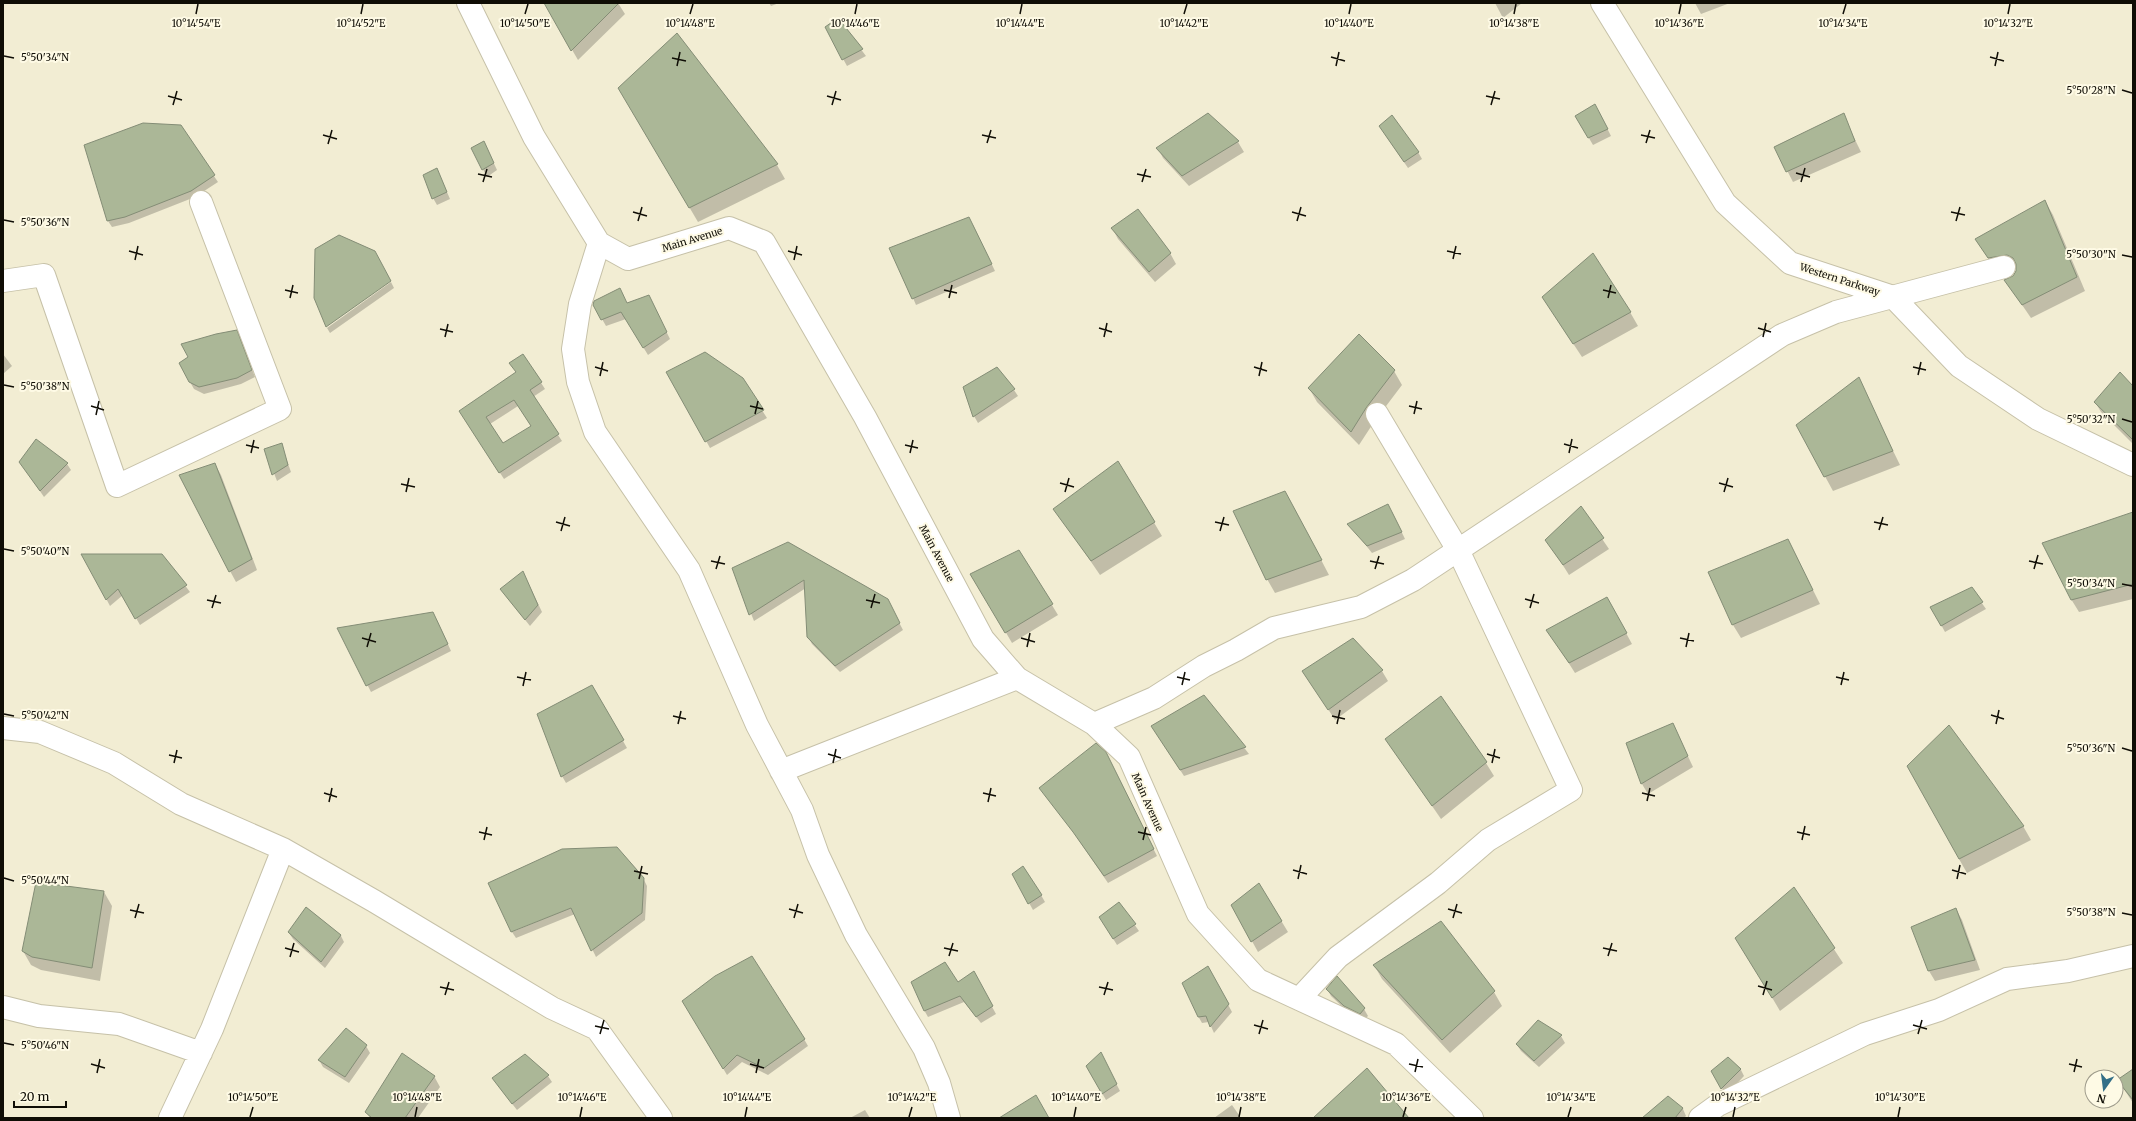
<svg xmlns="http://www.w3.org/2000/svg" width="2136" height="1121" font-family="Merriweather,serif">
<style>
.shadow{fill:#0003;fill-rule:evenodd}
.building{fill:#abb797;stroke:#848d76;fill-rule:evenodd}
.lines{fill:none;stroke-linecap:round;stroke-linejoin:round}
.minor-casing{stroke:#c6c1a8;stroke-width:24}
.minor{stroke:#fff;stroke-width:22}
.ticks{fill:none;stroke:#0f0d05;stroke-width:1.5}
.labels{text-anchor:middle;stroke-width:4;stroke-linejoin:round;paint-order:stroke}
.street-label{font-size:10px;fill:#0f0d05;stroke:#fefae5}
.ticks-label{font-size:10px;text-anchor:middle;fill:#0f0d05;stroke:#fefae5;stroke-width:4;stroke-linejoin:round;paint-order:stroke}
</style>
<rect width="100%" height="100%" fill="#f2edd3"/>
<!-- shadow -->
<path class="shadow" d="M552 3H618L625 14 578 60 547 7Z
M769 3H779L771 6Z
M1495 3H1522L1503 18Z
M1695 3H1730L1701 14Z
M838 19 866 56 847 66 826 28Z
M677 35 777 165 785 179 698 222 619 88Z
M1599 112 1611 136 1593 145 1576 116Z
M1207 114 1238 142 1244 152 1189 186 1163 158 1158 148Z
M1843 115 1861 152 1793 182 1775 147Z
M180 126 218 182 195 197 129 223 112 227 108 221Z
M1384 133 1418 152 1422 159 1408 168Z
M484 142 497 170 487 177 472 148Z
M440 176 450 199 437 205 433 198Z
M2045 201 2053 215 2085 291 2031 318 2005 280 2013 277 2017 269 1997 272 1976 240Z
M973 225 995 271 916 305 913 298Z
M1112 228 1170 253 1176 264 1155 282 1118 239Z
M391 282 394 288 330 333 327 328Z
M1543 298 1630 312 1638 326 1582 357Z
M652 303 670 339 648 355 626 319 606 326 594 305Z
M240 338 255 377 241 384 204 394 194 389 190 382Z
M3 354 12 366 3 374Z
M523 355 545 389 533 397 562 441 504 479 464 418 517 373ZM518 406 532 427 503 444 490 424Z
M1394 371 1402 385 1374 422 1359 445 1317 402 1309 388Z
M668 372 742 379 767 418 710 448Z
M1858 379 1900 465 1833 491 1797 425Z
M2133 387V444L2101 412 2095 402Z
M1014 390 1018 396 978 423 974 416Z
M281 444 291 472 277 481 265 450Z
M20 462 67 464 71 470 44 497Z
M1118 462 1162 536 1100 575 1055 509Z
M215 464 221 475 257 570 236 582 230 571Z
M1293 506 1329 575 1275 593 1267 579Z
M1581 508 1609 549 1569 575 1547 540Z
M1392 512 1405 539 1372 553 1349 524Z
M2133 513V599L2079 612 2071 599Z
M1788 540 1820 604 1741 638 1733 625Z
M788 543 891 607 903 630 840 672 812 644 808 636 806 588 754 621 733 569Z
M1019 551 1058 615 1012 643 972 574Z
M83 555H162L190 592 140 625 123 595 110 606Z
M523 572 542 612 530 626 506 596Z
M1972 589 1986 609 1945 632 1932 608Z
M1607 598 1632 644 1575 673 1554 640Z
M437 620 451 651 371 692 339 629Z
M1382 671 1388 681 1335 720 1310 681Z
M592 686 627 748 566 783 562 776Z
M1204 696 1249 754 1184 776 1156 733Z
M1678 735 1693 767 1648 794 1642 784 1627 744Z
M1386 739 1486 763 1494 776 1441 819Z
M1109 760 1157 856 1108 883 1078 839Z
M2023 826 2031 840 1967 873 1959 859Z
M1013 874 1041 895 1045 902 1033 910Z
M643 878 647 886 645 920 596 957 575 914 516 938 512 932Z
M1259 884 1288 932 1258 952 1232 905Z
M1794 888 1843 963 1780 1011 1745 952Z
M104 892 112 906 100 981 41 970 31 965 23 951Z
M1119 903 1139 931 1117 945 1104 924Z
M307 908 341 936 344 942 325 968 293 939 289 933Z
M1956 909 1962 920 1980 970 1935 981 1929 971Z
M1440 922 1494 992 1502 1006 1450 1053 1382 979 1374 965Z
M1208 967 1232 1012 1214 1033 1209 1022 1202 1023 1198 1016Z
M973 972 996 1014 981 1023 964 1002 928 1017 924 1010Z
M1337 978 1364 1009 1368 1016 1364 1020 1349 1013 1331 996 1327 989Z
M683 1001 804 1039 808 1046 768 1075 742 1062 727 1075Z
M1561 1036 1565 1043 1539 1067 1521 1051 1517 1045Z
M366 1046 370 1053 349 1083 323 1067 319 1060Z
M1728 1059 1741 1070 1744 1076 1726 1095 1712 1071Z
M1104 1060 1120 1091 1106 1100 1087 1067Z
M2133 1070V1103L2118 1080Z
M434 1076 440 1087 418 1118H370L366 1112Z
M548 1076 552 1082 517 1110 493 1079Z
M1668 1098 1683 1109 1686 1116 1684 1118H1643Z
M1232 1105 1241 1118H1214Z
M865 1110 870 1118H850Z"/>
<!-- building -->
<path class="building" d="M544 3H619L571 51Z
M838 18 863 49 842 60 825 27Z
M677 33 778 164 689 208 618 88Z
M1595 104 1608 129 1588 138 1575 116Z
M1208 113 1239 141 1182 176 1156 148Z
M1844 113 1855 141 1786 172 1774 147Z
M1392 115 1419 152 1404 162 1379 126Z
M143 123 181 125 215 175 191 191 125 217 107 221 84 145Z
M484 141 494 163 482 170 471 148Z
M437 168 447 192 432 199 423 175Z
M2045 200 2077 277 2022 305 2004 280 2013 276 2016 271V264L2013 258 2007 255 1988 258 1975 239Z
M1138 209 1171 253 1149 272 1111 228Z
M969 217 992 264 912 299 889 248Z
M339 235 375 251 391 281 326 327 314 298 315 249Z
M1593 253 1631 312 1573 344 1542 297Z
M620 288 627 303 649 295 667 332 643 348 621 312 601 320 593 305 594 301Z
M237 330 252 370 237 378 199 387 189 382 179 363 188 357 181 344 216 334Z
M1359 334 1395 370 1366 408 1351 432 1308 388Z
M705 352 743 378 764 410 705 442 666 372Z
M523 354 542 382 530 390 559 434 499 473 459 411 516 372 509 363ZM514 400 531 426 503 443 486 417Z
M997 367 1015 389 973 417 963 387Z
M2120 372 2133 386V440L2094 402Z
M1859 377 1893 451 1824 477 1796 425Z
M36 439 68 463 40 491 19 462Z
M282 443 288 465 272 475 264 449Z
M1118 461 1155 522 1091 561 1053 509Z
M215 463 252 559 229 572 179 475Z
M1285 491 1322 560 1266 580 1233 511Z
M1388 504 1402 532 1367 546 1347 524Z
M1581 506 1604 538 1563 565 1545 540Z
M2133 512V584L2071 600 2042 543Z
M1788 539 1813 590 1732 625 1708 572Z
M788 542 888 599 900 623 835 666 807 637 804 580 749 615 732 568Z
M1019 550 1053 604 1005 633 970 574Z
M81 554H162L187 585 135 619 118 589 106 600Z
M523 571 538 605 525 620 500 589Z
M1972 587 1983 602 1941 626 1930 607Z
M1607 597 1627 633 1569 663 1546 630Z
M433 612 448 644 366 686 337 628Z
M1353 638 1383 670 1328 710 1302 671Z
M592 685 624 740 561 777 537 714Z
M1204 695 1246 747 1180 770 1151 726Z
M1441 696 1487 762 1432 806 1385 739Z
M1673 723 1688 756 1641 784 1626 743Z
M1949 725 2024 826 1959 859 1907 766Z
M1096 743 1106 752 1154 849 1104 876 1073 832 1039 788Z
M617 847 644 878 642 913 591 951 571 908 511 932 488 883 562 849Z
M1023 866 1042 895 1028 904 1012 874Z
M36 882 104 891 92 968 32 957 22 951Z
M1259 883 1282 921 1251 942 1231 905Z
M1794 887 1835 948 1772 998 1735 938Z
M1119 902 1136 924 1113 939 1099 917Z
M306 907 341 935 321 962 288 932Z
M1956 908 1975 960 1928 971 1911 927Z
M1441 921 1495 991 1442 1040 1373 965Z
M752 956 805 1039 764 1068 737 1055 723 1069 682 1001 715 976Z
M945 962 958 982 974 971 993 1006 976 1017 960 996 924 1011 911 982Z
M1208 966 1229 1004 1210 1027 1206 1016 1198 1017 1182 983Z
M1337 976 1365 1008 1360 1014 1344 1006 1326 989Z
M1538 1020 1562 1035 1534 1061 1516 1044Z
M346 1028 367 1045 345 1077 318 1060Z
M1101 1052 1117 1084 1102 1094 1086 1066Z
M402 1053 435 1076 405 1118H372L365 1112Z
M525 1054 549 1075 512 1104 492 1078Z
M1728 1057 1741 1069 1721 1089 1711 1071Z
M1367 1068 1409 1118H1313Z
M2133 1069V1100L2117 1080Z
M1036 1095 1049 1118H999Z
M1668 1096 1683 1108 1675 1118H1642Z"/>
<g class="lines">
<!-- minor casing -->
<g class="minor-casing">
<path id="minor" d="M468 3 534 137 599 243 628 259 729 228 764 242 865 417 983 639 1017 678 1094 724 1129 757 1198 914 1258 980 1396 1044 1472 1118
M1602 3 1725 203 1790 263 1893 297 1959 366 2038 419 2133 465
M599 243 580 304 573 349 578 382 595 432 689 570 757 725 802 810 818 855 856 935 924 1048 939 1083 949 1118
M3 281 44 275 117 486 280 409 201 202
M1094 724 1154 698 1204 666 1236 650 1274 628 1361 607 1413 580 1782 335 1836 312 2004 267
M3 728 40 732 114 763 181 804 283 849 374 901 552 1008 597 1029 661 1118
M781 771 1017 678
M1299 999 1338 957 1438 883 1488 840 1571 790 1458 550 1377 414
M3 1007 39 1016 119 1024 201 1053
M170 1118 212 1029 283 849
M1700 1118 1718 1105 1865 1034 1939 1010 2007 979 2068 971 2133 956"/>
</g>
<!-- minor -->
<use href="#minor" class="minor"/>
</g>
<!-- ticks -->
<path class="ticks" d="M196 14 198 4M361 14 363 4M525 14 528 4M690 14 693 4M855 14 857 4M1020 14 1022 4M1184 14 1187 4M1349 14 1351 4M1514 14 1516 4M1679 14 1681 4M1843 14 1846 4M2008 14 2010 4M4 56 14 58M1331 57 1345 61M1990 57 2004 61M672 58 686 61M677 66 680 52M1336 66 1339 52M1995 66 1998 52M2122 90 2132 93M168 96 182 100M827 96 841 100M1486 96 1500 99M173 105 177 91M832 105 836 91M1491 105 1495 91M323 135 337 139M982 135 996 138M1641 135 1655 138M987 143 991 130M1646 143 1650 130M328 144 332 130M1796 173 1810 177M478 174 492 177M1137 174 1151 177M483 182 487 169M1142 182 1146 169M1801 182 1805 168M633 212 647 216M1292 212 1306 216M1951 212 1965 215M4 220 14 222M638 221 642 207M1297 221 1301 207M1956 221 1960 207M129 251 143 255M788 251 802 255M1447 251 1461 254M2122 255 2132 257M1453 259 1456 246M135 260 138 246M794 260 797 246M285 290 298 293M944 290 957 293M1603 290 1616 293M290 298 293 285M949 298 952 285M1608 298 1611 285M1099 328 1112 332M1758 328 1771 332M440 329 453 332M445 337 448 324M1104 337 1107 323M1763 337 1766 323M595 367 608 371M1254 367 1267 371M1913 367 1926 370M1918 375 1921 362M600 376 603 362M1259 376 1262 362M4 385 14 387M91 406 104 410M750 406 763 409M1409 406 1422 409M755 414 758 401M1414 414 1417 401M96 415 99 401M2122 419 2132 422M1564 444 1578 448M246 445 259 448M905 445 918 448M251 453 254 440M910 453 913 440M1569 453 1572 439M1060 483 1074 487M1719 483 1733 487M401 484 415 487M406 492 409 478M1065 492 1069 478M1724 492 1728 478M556 522 570 526M1215 522 1229 525M1874 522 1888 525M1879 530 1883 517M561 531 565 517M1220 531 1224 517M4 549 14 551M711 561 725 564M1370 561 1384 564M2029 561 2043 564M716 569 720 556M1375 569 1379 556M2034 569 2038 555M2122 584 2132 586M1525 599 1539 603M207 600 221 603M866 600 880 603M212 608 216 595M871 608 875 594M1530 608 1534 594M362 638 376 642M1021 638 1035 642M1680 638 1694 641M367 647 371 633M1027 647 1030 633M1686 647 1689 633M517 677 531 680M1177 677 1190 680M1836 677 1849 680M1182 685 1185 672M1841 685 1844 672M523 686 526 672M4 714 14 716M1991 715 2004 719M673 716 686 719M1332 716 1345 719M678 724 681 711M1337 724 1340 710M1996 724 1999 710M2122 748 2132 751M828 754 841 758M1487 754 1500 758M169 755 182 758M174 763 177 750M833 763 836 749M1492 763 1495 749M324 793 337 797M983 793 996 796M1642 793 1655 796M1647 801 1650 788M329 802 332 788M988 802 991 788M479 832 492 835M1138 832 1151 835M1797 832 1810 835M484 840 487 827M1143 840 1146 827M1802 840 1805 826M1293 870 1307 874M1952 870 1966 874M634 871 648 874M4 878 14 881M639 879 642 866M1298 879 1301 865M1957 879 1960 865M789 909 803 913M1448 909 1462 913M130 910 144 913M2122 913 2132 915M135 918 139 904M794 918 798 904M1453 918 1457 904M285 948 299 952M944 948 958 951M1603 948 1617 951M949 956 953 943M1608 956 1612 943M290 957 294 943M1758 986 1772 990M440 987 454 990M1099 987 1113 990M445 995 449 982M1104 995 1108 982M1763 995 1767 981M1254 1025 1268 1029M1913 1025 1927 1029M595 1026 609 1029M600 1034 604 1020M1259 1034 1263 1020M1918 1034 1922 1020M4 1043 14 1045M91 1064 105 1068M750 1064 764 1068M1409 1064 1423 1067M2069 1064 2082 1067M1415 1072 1418 1059M2074 1072 2077 1059M97 1073 100 1059M756 1073 759 1059M250 1117 253 1107M415 1117 417 1107M580 1117 582 1107M745 1117 747 1107M909 1117 912 1107M1074 1117 1076 1107M1239 1117 1241 1107M1403 1117 1406 1107M1568 1117 1571 1107M1733 1117 1735 1107M1898 1117 1900 1107"/>
<g class="labels">
<!-- street labels -->
<g class="street-label">
<text transform="translate(692 239) rotate(-17)" y="4">Main Avenue</text>
<text transform="translate(1840 279) rotate(18)" y="4">Western Parkway</text>
<text transform="translate(937 553) rotate(62)" y="4">Main Avenue</text>
<text transform="translate(1148 802) rotate(66)" y="4">Main Avenue</text>
</g>
</g>
<g class="ticks-label">
<text x="196" y="27">10°14'54"E</text>
<text x="361" y="27">10°14'52"E</text>
<text x="525" y="27">10°14'50"E</text>
<text x="690" y="27">10°14'48"E</text>
<text x="855" y="27">10°14'46"E</text>
<text x="1020" y="27">10°14'44"E</text>
<text x="1184" y="27">10°14'42"E</text>
<text x="1349" y="27">10°14'40"E</text>
<text x="1514" y="27">10°14'38"E</text>
<text x="1679" y="27">10°14'36"E</text>
<text x="1843" y="27">10°14'34"E</text>
<text x="2008" y="27">10°14'32"E</text>
<text x="45" y="61">5°50'34"N</text>
<text x="2091" y="94">5°50'28"N</text>
<text x="45" y="226">5°50'36"N</text>
<text x="2091" y="258">5°50'30"N</text>
<text x="45" y="390">5°50'38"N</text>
<text x="2091" y="423">5°50'32"N</text>
<text x="45" y="555">5°50'40"N</text>
<text x="2091" y="587">5°50'34"N</text>
<text x="45" y="719">5°50'42"N</text>
<text x="2091" y="752">5°50'36"N</text>
<text x="45" y="884">5°50'44"N</text>
<text x="2091" y="916">5°50'38"N</text>
<text x="45" y="1049">5°50'46"N</text>
<text x="253" y="1101">10°14'50"E</text>
<text x="417" y="1101">10°14'48"E</text>
<text x="582" y="1101">10°14'46"E</text>
<text x="747" y="1101">10°14'44"E</text>
<text x="912" y="1101">10°14'42"E</text>
<text x="1076" y="1101">10°14'40"E</text>
<text x="1241" y="1101">10°14'38"E</text>
<text x="1406" y="1101">10°14'36"E</text>
<text x="1571" y="1101">10°14'34"E</text>
<text x="1735" y="1101">10°14'32"E</text>
<text x="1900" y="1101">10°14'30"E</text>
</g>
<!-- border -->
<rect width="2136" height="1121" fill="none" stroke="#0f0d05" stroke-width="8"/>
<!-- north arrow -->
<g transform="translate(2104 1089) rotate(194)"><circle r="19" fill="#fefae5" stroke="#9e9b8b"/>
<path d="M0-3L7 15L0 10L-7 15Z" fill="#346f87"/>
<text y="-6" font-size="11" font-weight="bold" text-anchor="middle" fill="#0f0d05">N</text>
</g>
<!-- scale -->
<path d="M14 1101v6h52v-6" fill="none" stroke="#0f0d05" stroke-width="2"/>
<text x="20" y="1101" font-size="12" fill="#0f0d05" stroke="#fefae5" stroke-width="3" paint-order="stroke">20 m</text>
</svg>
